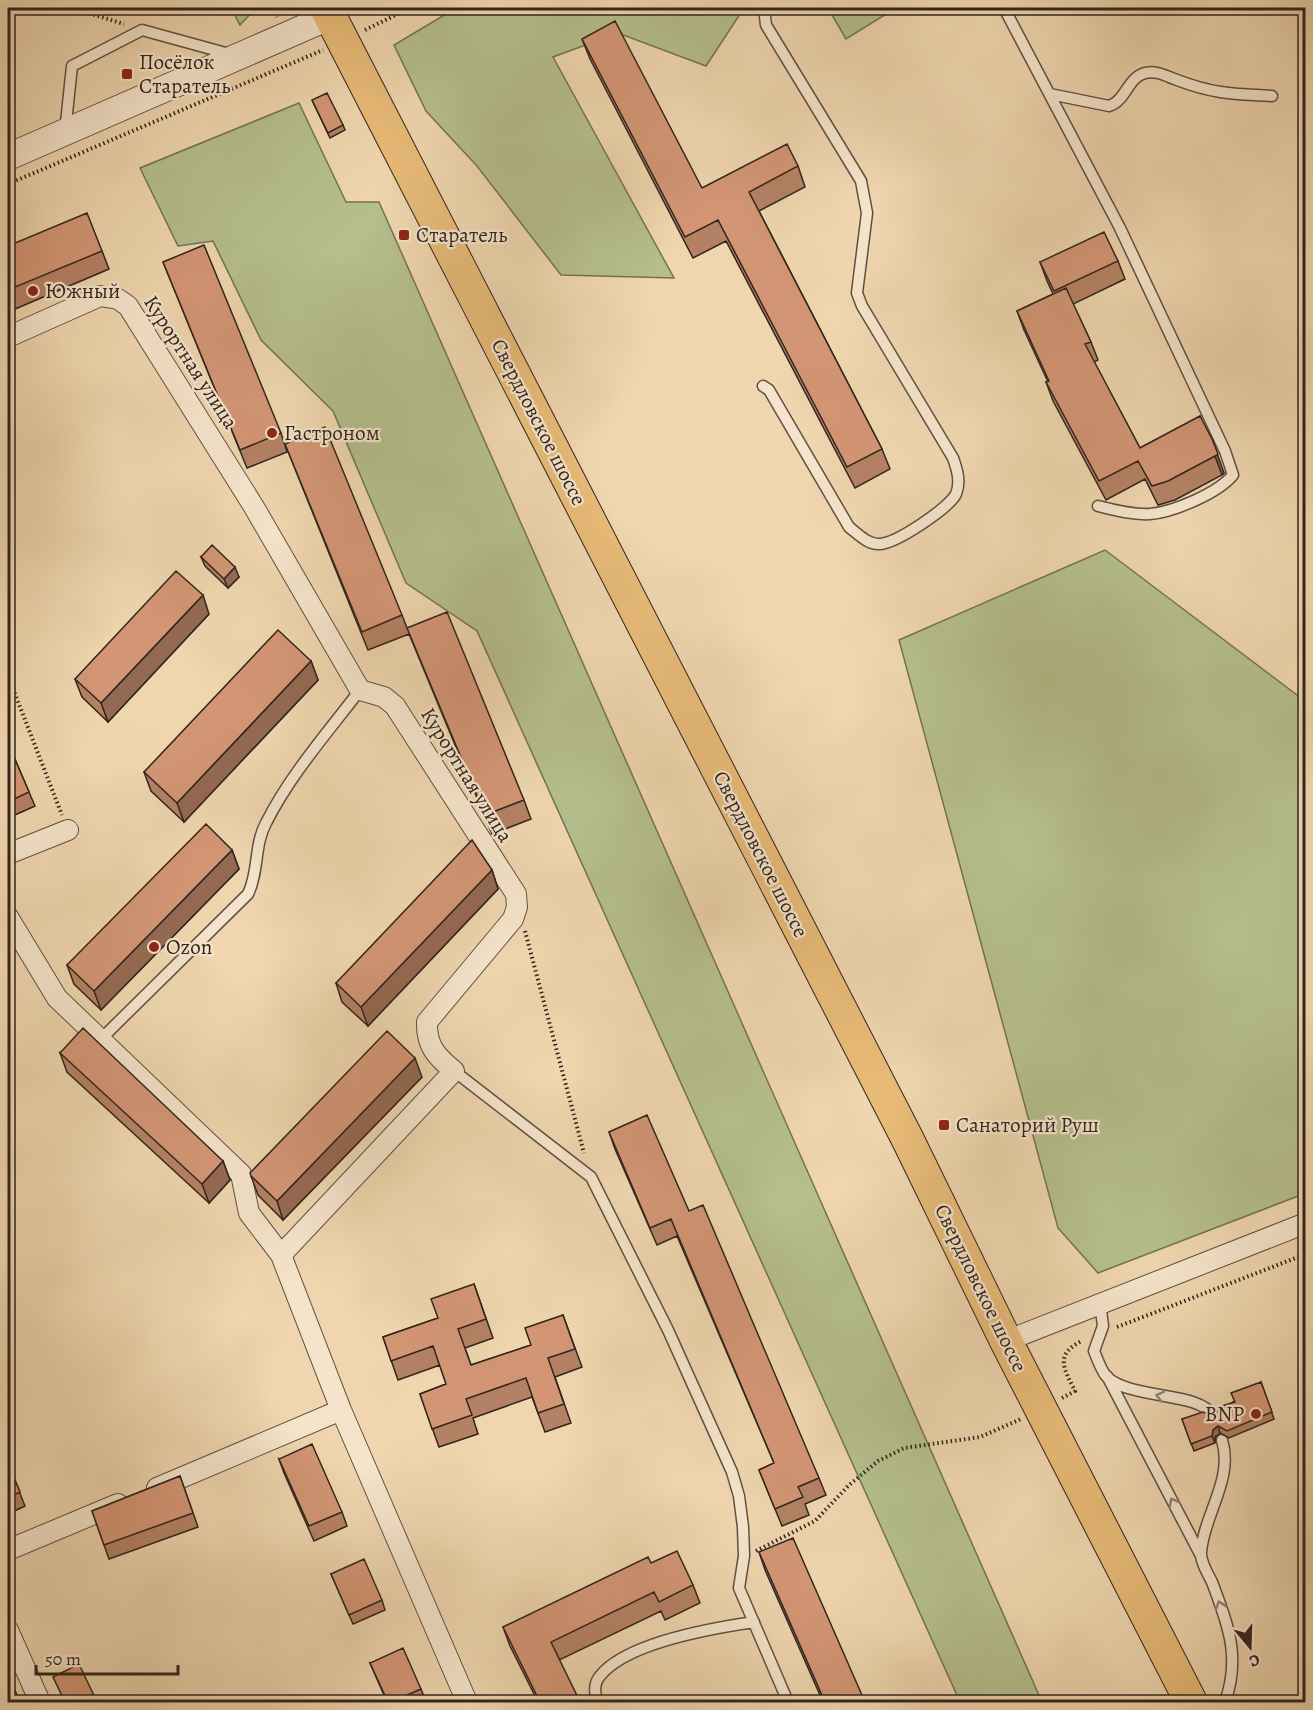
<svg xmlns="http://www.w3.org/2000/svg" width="1313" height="1710" font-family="Alegreya,serif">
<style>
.green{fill:#b5be8d;stroke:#737156;stroke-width:1.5}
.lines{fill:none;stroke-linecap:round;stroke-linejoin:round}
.service-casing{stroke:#605042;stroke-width:13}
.minor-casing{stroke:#605042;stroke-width:22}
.tertiary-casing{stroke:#605042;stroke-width:28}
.primary-casing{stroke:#31241e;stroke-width:34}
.path{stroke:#31241e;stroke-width:4;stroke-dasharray:1.5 3;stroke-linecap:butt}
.service{stroke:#f5e4cb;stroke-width:10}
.minor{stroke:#f5e4cb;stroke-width:20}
.tertiary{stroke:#f5e4cb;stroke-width:26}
.primary{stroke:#e8bb78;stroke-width:32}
.wall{fill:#b58165;stroke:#31241e;stroke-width:1.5}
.shaded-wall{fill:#946952;stroke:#31241e;stroke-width:1.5}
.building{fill:#d39675;stroke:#31241e;stroke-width:1.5}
.oneway{stroke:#938474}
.poi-dot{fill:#8f2418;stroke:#f5e4cb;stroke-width:2}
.labels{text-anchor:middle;stroke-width:4.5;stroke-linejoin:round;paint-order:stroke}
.poi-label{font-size:21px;fill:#31241e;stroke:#f5e4cb;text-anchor:start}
.street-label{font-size:21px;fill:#31241e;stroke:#f5e4cb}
</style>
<rect width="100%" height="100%" fill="#efd6af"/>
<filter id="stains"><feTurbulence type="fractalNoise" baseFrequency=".00333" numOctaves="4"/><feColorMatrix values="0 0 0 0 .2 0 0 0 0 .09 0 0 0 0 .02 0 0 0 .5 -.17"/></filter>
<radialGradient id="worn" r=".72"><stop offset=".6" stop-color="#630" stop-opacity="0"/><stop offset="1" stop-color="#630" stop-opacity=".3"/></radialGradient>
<!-- green -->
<path class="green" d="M231 8H256L240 25Z
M456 8H744L706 66 618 33 553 57 674 278 561 275 477 166 426 111 394 45Z
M828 8H896L846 39Z
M299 103 346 202H379L1042 1702H960L477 631 406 583 333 411 261 340 213 241 178 246 140 168Z
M1105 550 1305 701 1306 1193 1098 1273 1058 1228 899 640Z"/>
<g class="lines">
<!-- service casing -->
<g class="service-casing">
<path id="service" d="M1004 8 1120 228 1225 451 1233 475C1218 493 1174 512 1150 514 1133 515 1114 510 1098 506
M1050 94 1109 106C1126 101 1127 78 1145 73 1156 70 1166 76 1177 80 1214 94 1233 94 1272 96
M65 132 72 66 142 30 233 55
M763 386 769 390 849 527C858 534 868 545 880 544 897 543 949 508 956 494 961 482 957 469 953 458L862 306 857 293 867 213 861 181 766 25 764 8
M101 1039 248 894C259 872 254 845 266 823 290 775 328 732 360 690
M454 1071 591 1177 668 1330 732 1472 739 1496 743 1527 744 1556 739 1588 788 1702
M1100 1303 1103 1326 1094 1351C1097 1358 1101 1370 1106 1376 1129 1400 1200 1391 1213 1416
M1107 1376 1200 1554
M1222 1440C1234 1479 1204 1514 1201 1552 1200 1561 1208 1574 1212 1582 1228 1625 1241 1657 1225 1702
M597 1702C595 1693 593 1684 600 1676 626 1643 713 1628 754 1622"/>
</g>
<!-- minor casing -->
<g class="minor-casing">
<path id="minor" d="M8 337 100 296 118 299 128 306 254 507 360 690 384 697 395 706 516 894 517 907 513 919 427 1022C426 1046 437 1057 454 1071L281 1255
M8 854 68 830
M8 917 57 998 241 1174 249 1213 281 1255 341 1410 467 1702
M1006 1341 1306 1223
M157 1488 341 1410
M8 1550 118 1504
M8 1630 40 1702"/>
</g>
<!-- tertiary casing -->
<g class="tertiary-casing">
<path id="tertiary" d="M8 157 331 16"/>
</g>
<!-- primary casing -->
<g class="primary-casing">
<path id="primary" d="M326 8 908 1140 1006 1341 1191 1702"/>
</g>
<!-- path -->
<path class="path" d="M72 8 124 24
M274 8 277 17
M365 30 410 8
M8 184 323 50
M8 676 62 815
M525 931 584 1153
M1117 1327 1306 1254
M1062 1398 1075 1391C1064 1369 1054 1354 1082 1341
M756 1551 815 1521 849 1485 878 1461 904 1448 980 1437 1021 1419"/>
<!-- service -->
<use href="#service" class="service"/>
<!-- minor -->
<use href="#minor" class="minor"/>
<!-- tertiary -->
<use href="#tertiary" class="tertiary"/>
<!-- primary -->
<use href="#primary" class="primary"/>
</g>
<!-- wall -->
<path class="wall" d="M582 39 702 188 798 166 805 187 759 211 882 449 890 469 855 488 726 241 693 258 590 59Z
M312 100 343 125 345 130 330 138Z
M8 246 102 251 109 269 8 312Z
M1118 261 1125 279 1073 304 1091 342 1098 360 1094 362 1140 448 1200 416 1224 473 1222 475 1175 500 1158 505 1145 479 1106 500 1053 401 1046 382H1048L1024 330 1017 311 1053 294 1047 281 1040 262Z
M163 262 281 433 287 452 247 468Z
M285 444 402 615 407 628 524 800 531 819 492 834 409 634 368 650Z
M201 557 239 577 228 588 205 566Z
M209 614 108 722 82 697 75 679Z
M311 661 318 680 184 822 151 791 144 772Z
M8 743 35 806 8 818Z
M232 850 239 869 101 1010 74 984 67 965Z
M492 870 498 889 368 1026 342 1002 336 983Z
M60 1053 223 1161 230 1180 209 1203 67 1072Z
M422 1077 283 1220 258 1195 251 1176Z
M609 1132 689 1211 819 1478 826 1495 805 1504 809 1515 782 1526 759 1470 774 1463 677 1236 657 1245 615 1149Z
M474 1284 493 1338 465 1348 471 1365 531 1345 563 1315 582 1367 555 1377 571 1423 545 1432 532 1397 473 1418 478 1434 439 1447 420 1394 446 1384 440 1365 398 1380 383 1337 438 1318Z
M1261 1382 1274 1419 1229 1438 1220 1433 1215 1437V1443L1194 1451 1182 1419 1213 1416Z
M279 1459 342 1512 347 1526 314 1541 284 1473Z
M8 1463 25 1506 8 1514Z
M180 1476 198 1527 109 1559 92 1511Z
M759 1552 865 1702H823L765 1570Z
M651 1563 693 1585 700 1603 665 1620 661 1611 559 1660 580 1702H538L510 1646 503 1627Z
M331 1574 382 1600 385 1610 353 1624Z
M370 1663 421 1689 425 1699 416 1702H387Z"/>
<!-- shaded-wall -->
<path class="shaded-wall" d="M1212 439 1224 473 1222 475 1215 456Z
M235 567 239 577 228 588 224 579Z
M203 595 209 614 108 722 101 703Z
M311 661 318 680 184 822 177 803Z
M232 850 239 869 101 1010 94 991Z
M492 870 498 889 368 1026 361 1007Z
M415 1058 422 1077 283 1220 277 1201Z
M223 1161 230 1180 209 1203 202 1184Z
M1218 1426 1220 1433 1215 1437V1443L1212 1436 1213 1430Z"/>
<!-- building -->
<path class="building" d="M615 21 702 188 787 144 798 166 749 192 882 449 847 467 718 220 685 237 582 39Z
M1305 36V84L1299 37Z
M327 93 343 125 328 133 312 100Z
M87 213 102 251 8 290V246Z
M1104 232 1118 261 1054 291 1040 262Z
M204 245 281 433 240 450 163 262Z
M1066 288 1091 342 1085 344 1140 448 1200 416 1212 439 1218 454 1215 456 1168 481 1152 486 1138 461 1099 481 1046 382 1049 381 1017 311Z
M325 427 402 615 362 632 285 444Z
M212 545 235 567 224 579 201 557Z
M176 571 203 595 101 703 75 679Z
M447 612 524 800 485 815 407 628Z
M278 630 311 661 177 803 144 772Z
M8 743 29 792 8 802Z
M206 824 232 850 94 991 67 965Z
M472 840 492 870 361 1007 336 983Z
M83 1028 223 1161 202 1184 60 1053Z
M387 1031 415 1058 277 1201 251 1176 250 1173Z
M647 1115 689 1211 703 1205 819 1478 798 1487 803 1497 775 1509 759 1470 774 1463 671 1219 650 1228 609 1132Z
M474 1284 486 1319 458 1329 471 1365 531 1345 525 1328 563 1315 575 1349 548 1358 564 1404 538 1413 526 1378 466 1399 472 1415 432 1429 420 1394 446 1384 433 1346 391 1361 383 1337 438 1318 431 1299Z
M1261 1382 1272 1412 1227 1431 1218 1426 1213 1430 1212 1436 1191 1444 1182 1419 1203 1412 1213 1416 1217 1412 1218 1407 1235 1402 1231 1393Z
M312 1444 342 1512 309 1526 279 1459Z
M8 1463 20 1492 8 1498Z
M180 1476 193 1513 104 1545 92 1511Z
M793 1538 865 1702H825L759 1552Z
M677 1551 693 1585 659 1602 654 1592 551 1642 580 1702H540L503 1627 648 1557 651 1563Z
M364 1559 382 1600 349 1615 331 1574Z
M403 1648 421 1689 391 1702H388L370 1663Z
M79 1664 97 1702H65L53 1677Z
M8 1674 20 1702H8Z"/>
<!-- one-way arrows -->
<defs><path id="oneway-chevron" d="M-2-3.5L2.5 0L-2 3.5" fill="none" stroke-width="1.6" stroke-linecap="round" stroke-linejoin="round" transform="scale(1.5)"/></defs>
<g class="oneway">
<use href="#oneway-chevron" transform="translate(1160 1396) rotate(-167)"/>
<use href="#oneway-chevron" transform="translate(1173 1502) rotate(-118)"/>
<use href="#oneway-chevron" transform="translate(1220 1605) rotate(-109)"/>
</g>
<!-- markers -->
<g class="poi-dot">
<rect x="121" y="68" width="12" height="12" rx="3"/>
<rect x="398" y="229" width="12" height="12" rx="3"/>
<circle cx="33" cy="291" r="6"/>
<circle cx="272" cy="433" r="6"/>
<circle cx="154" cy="947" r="6"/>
<rect x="938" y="1119" width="12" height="12" rx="3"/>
<circle cx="1256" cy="1414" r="6"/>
</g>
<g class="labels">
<!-- poi labels -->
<g class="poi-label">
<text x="139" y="69">Посёлок<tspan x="139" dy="24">Старатель</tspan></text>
<text x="416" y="242">Старатель</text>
<text x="45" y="298">Южный</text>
<text x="284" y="440">Гастроном</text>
<text x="166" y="954">Ozon</text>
<text x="956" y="1132">Санаторий Руш</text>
<text x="1244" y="1421" text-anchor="end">BNP</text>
</g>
<!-- street labels -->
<g class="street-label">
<text transform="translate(191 362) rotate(57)" y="7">Курортная улица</text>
<text transform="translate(539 422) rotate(63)" y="7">Свердловское шоссе</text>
<text transform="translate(467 775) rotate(58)" y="7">Курортная улица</text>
<text transform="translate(761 854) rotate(63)" y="7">Свердловское шоссе</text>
<text transform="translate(981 1288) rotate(64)" y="7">Свердловское шоссе</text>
</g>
</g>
<!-- margin -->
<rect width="1313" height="1710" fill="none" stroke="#efd6af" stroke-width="30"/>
<rect x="9" y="9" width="1295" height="1692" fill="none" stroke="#31241e" stroke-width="3"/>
<rect x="15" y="15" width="1283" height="1680" fill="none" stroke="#31241e" stroke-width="1.5"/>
<!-- north arrow -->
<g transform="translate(1250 1647) rotate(161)" stroke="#f5e4cb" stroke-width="4.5" paint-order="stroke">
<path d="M0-4.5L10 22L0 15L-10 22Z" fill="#31241e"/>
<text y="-9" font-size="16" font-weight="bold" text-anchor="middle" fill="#31241e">С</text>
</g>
<!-- scale -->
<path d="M36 1665v9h142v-9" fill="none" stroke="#31241e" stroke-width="3"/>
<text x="45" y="1665" font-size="18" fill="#31241e" stroke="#f5e4cb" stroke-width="4.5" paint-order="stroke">50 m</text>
<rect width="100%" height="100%" filter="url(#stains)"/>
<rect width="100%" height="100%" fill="url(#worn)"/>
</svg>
